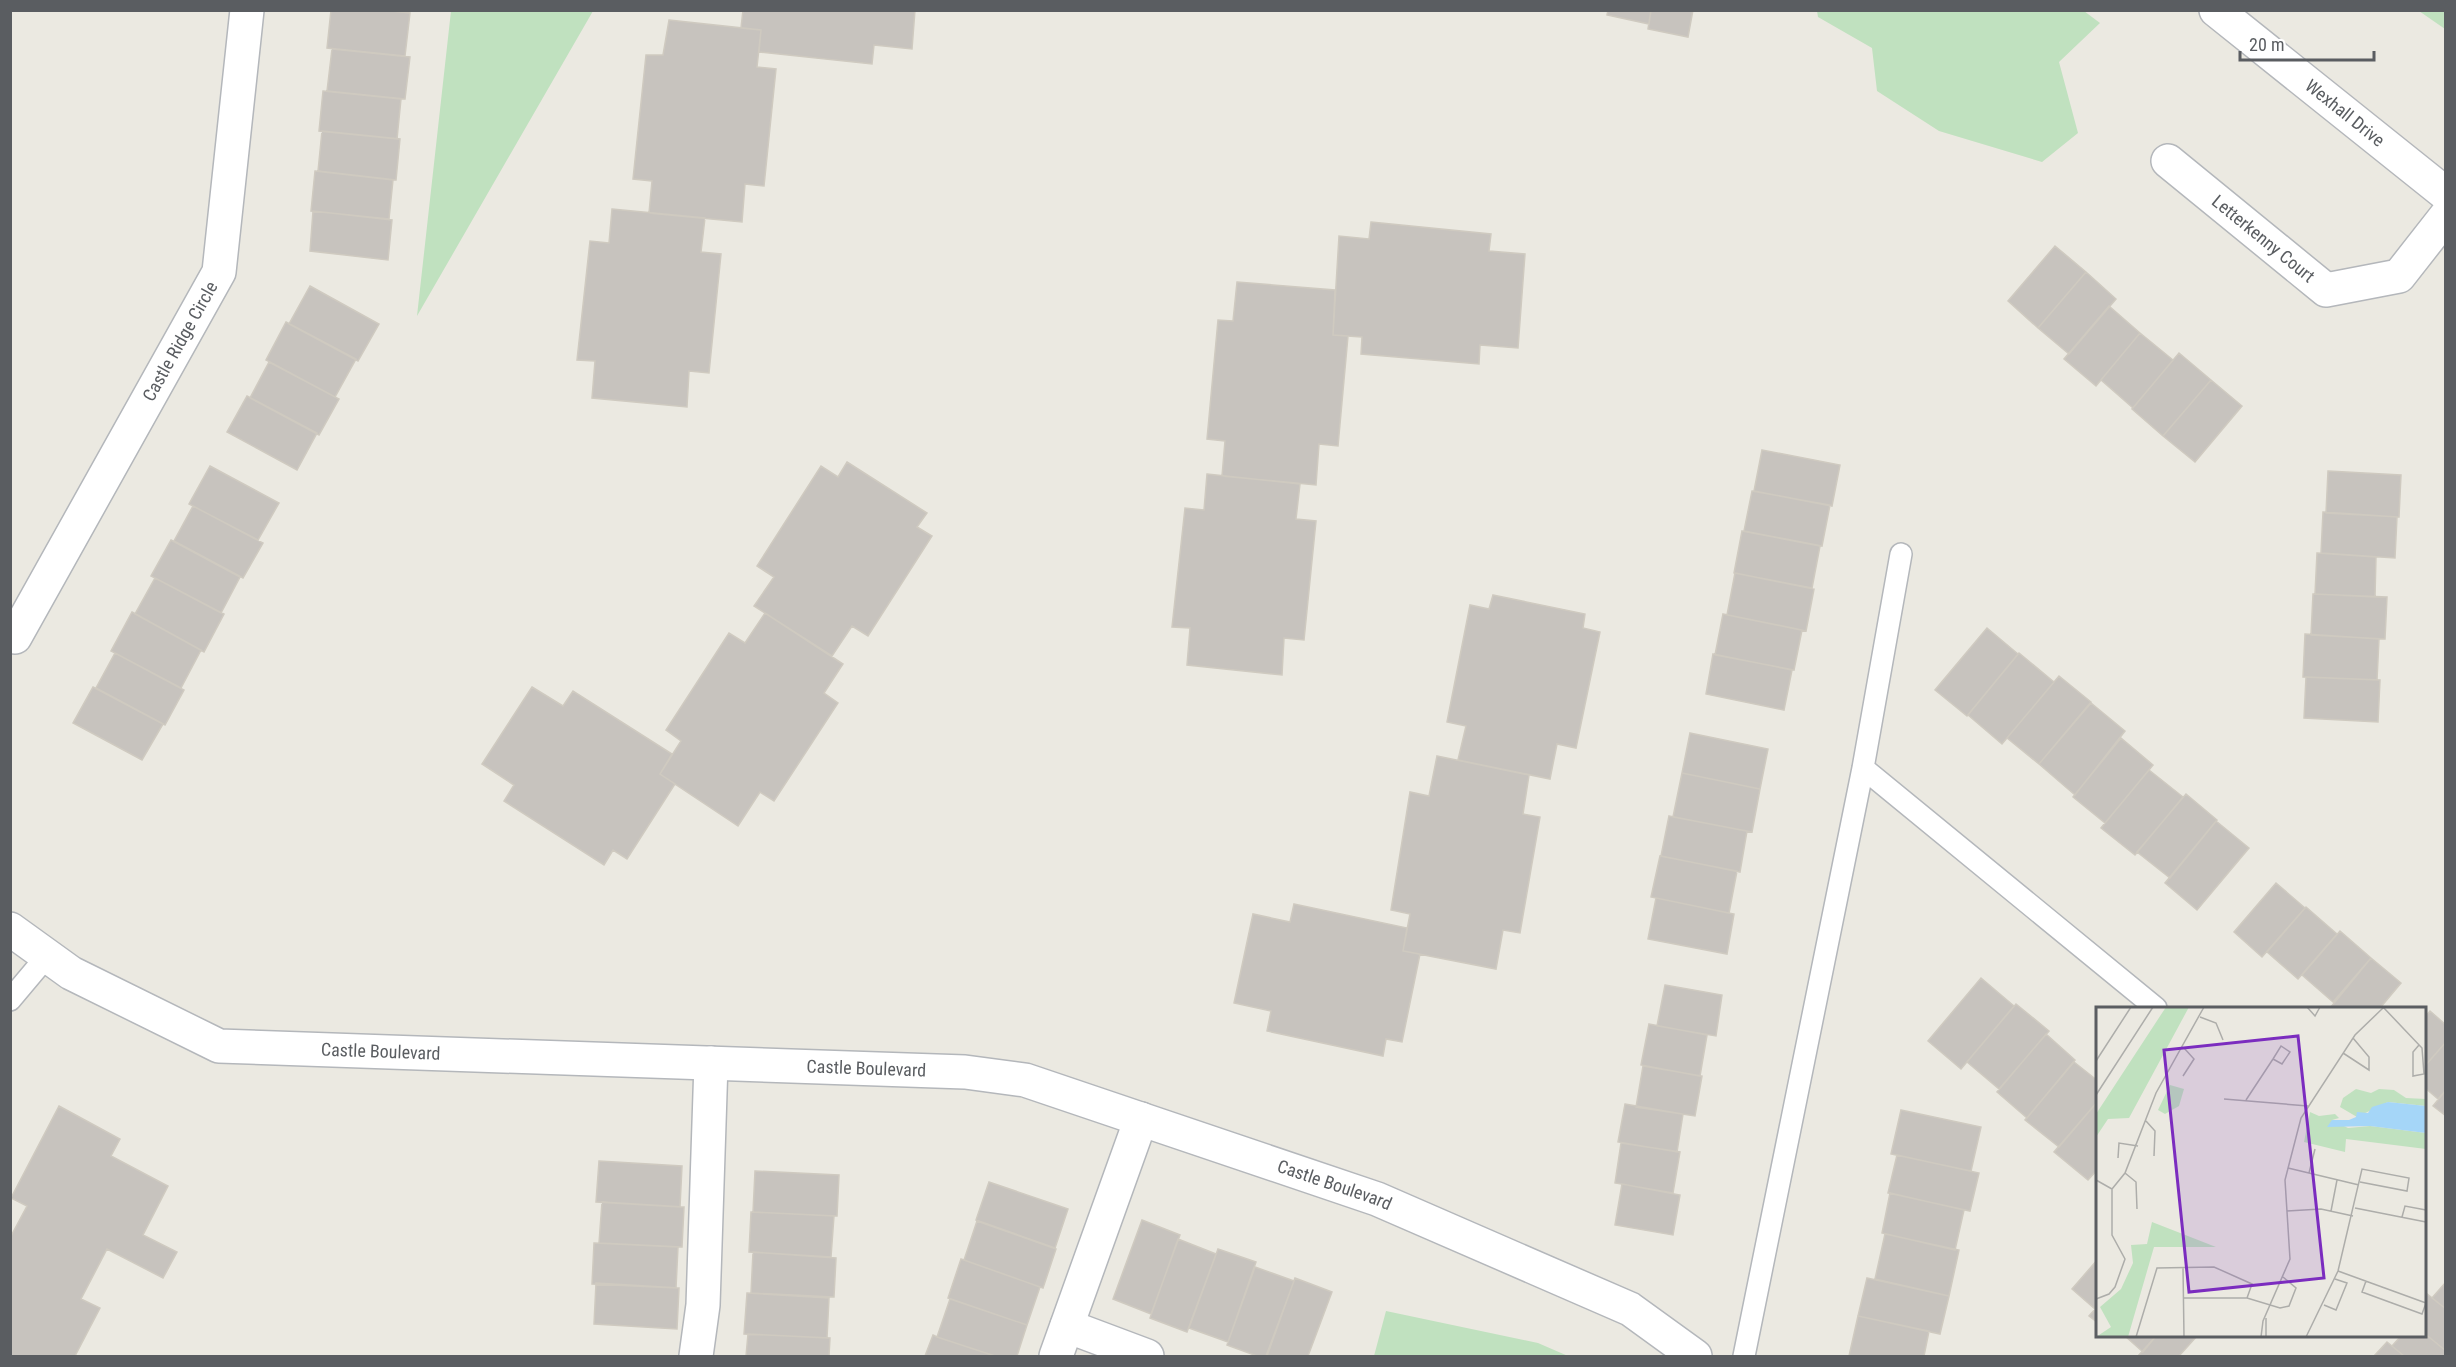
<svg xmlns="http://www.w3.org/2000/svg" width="2456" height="1367" font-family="'Roboto Condensed',sans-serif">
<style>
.green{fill:#c0e1bf}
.building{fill:#c7c3be;stroke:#cfcac0;stroke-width:1.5}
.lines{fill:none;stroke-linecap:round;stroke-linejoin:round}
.lane-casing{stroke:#b4b7bb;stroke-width:24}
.street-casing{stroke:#b4b7bb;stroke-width:36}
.lane{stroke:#fff;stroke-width:21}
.street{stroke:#fff;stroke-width:33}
.labels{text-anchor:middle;stroke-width:4.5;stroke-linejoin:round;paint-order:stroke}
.street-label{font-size:18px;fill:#5a5d61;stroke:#fff}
.inset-road{fill:none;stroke:#adadaa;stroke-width:1.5}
.view{fill:#7b2cbf;fill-opacity:0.15;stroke:#7b2cbf;stroke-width:3}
.inset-edge{fill:none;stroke:#5a5d61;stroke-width:3}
</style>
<rect width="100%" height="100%" fill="#ebe9e1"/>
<!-- green -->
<path class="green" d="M451 11H593L417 316Z
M1817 11H2084L2100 23 2059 62 2078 133 2042 162 1939 131 1877 91 1872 48 1818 17Z
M2419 11H2445V29Z
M1386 1311 1538 1343 1568 1356H1374Z"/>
<!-- building -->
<path class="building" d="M331 10H382L410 13 405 56 327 48Z
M743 10H915L912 49 874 45 872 64 759 52 761 30 741 28Z
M1608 10H1651L1649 24 1607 15Z
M1651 10H1693L1688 37 1648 29Z
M669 20 761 30 757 67 776 69 764 186 745 184 742 222 649 213 652 181 633 179 646 55H663Z
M332 49 410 57 405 99 327 91Z
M323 91 401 99 397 139 319 131Z
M322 131 400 139 396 180 318 171Z
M315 171 393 180 389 219 311 211Z
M612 209 705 218 701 252 721 254 709 373 689 371 687 407 592 398 595 361 577 360 590 241 609 243Z
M313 211 392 220 388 260 310 251Z
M1371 222 1491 234 1489 251 1525 254 1518 348 1480 345 1479 364 1361 354 1362 337 1333 335 1339 236 1369 239Z
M2055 246 2086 272 2038 328 2008 301Z
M2086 272 2116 299 2069 354 2038 328Z
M1237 282 1335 290 1333 335 1348 336 1338 446 1319 444 1316 485 1222 476 1225 441 1207 439 1218 320 1233 321Z
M310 286 379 324 358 361 289 324Z
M2109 306 2140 333 2096 386 2064 359Z
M286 322 356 359 335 397 266 360Z
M2140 333 2173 360 2133 408 2101 380Z
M2179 353 2211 380 2163 436 2132 409Z
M269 362 339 399 319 435 250 398Z
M2211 380 2242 406 2195 462 2163 436Z
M247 396 317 433 297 470 227 432Z
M1762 450 1840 465 1832 506 1754 491Z
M847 462 927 513 917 527 932 536 868 636 852 626 832 656 754 606 774 577 757 566 821 466 838 477Z
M210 466 279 503 258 540 189 504Z
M2328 471 2401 475 2399 517 2326 513Z
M1207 474 1300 484 1296 519 1316 521 1304 640 1284 638 1282 675 1187 665 1190 628 1172 627 1185 508 1204 510Z
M1752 491 1830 505 1822 546 1744 531Z
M193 506 263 543 243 578 174 541Z
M2323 512 2397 517 2395 558 2321 553Z
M1742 531 1820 546 1812 588 1734 573Z
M171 540 240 577 221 613 151 576Z
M2317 553 2376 557 2375 597 2315 594Z
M1735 573 1814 589 1806 631 1727 615Z
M155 578 224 614 204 652 135 614Z
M2313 594 2387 597 2385 639 2311 635Z
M1493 595 1585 614 1583 628 1600 632 1576 748 1557 744 1550 779 1458 760 1466 726 1447 722 1470 605 1489 609Z
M132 612 201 650 181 688 111 651Z
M765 613 843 664 824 693 838 703 774 801 760 792 738 826 660 774 681 741 666 730 729 633 745 643Z
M1723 614 1802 630 1794 670 1715 655Z
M1987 628 2018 654 1967 716 1935 690Z
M2305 634 2379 639 2377 680 2303 677Z
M115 653 184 690 165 725 96 688Z
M2019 653 2054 682 2002 744 1968 715Z
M1713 654 1792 670 1784 710 1706 694Z
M2059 676 2091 702 2039 764 2007 738Z
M2306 677 2380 680 2378 722 2304 718Z
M93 687 163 724 142 760 73 723Z
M532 687 563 706 573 691 672 754 660 774 675 784 627 859 613 850 604 865 504 801 514 785 482 764Z
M2091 703 2125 731 2075 795 2039 764Z
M1690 733 1768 749 1760 789 1682 773Z
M2121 738 2153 765 2105 823 2073 797Z
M1437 756 1529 775 1523 814 1540 817 1520 933 1503 930 1496 969 1403 951 1410 914 1391 910 1410 792 1429 796Z
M2149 770 2183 797 2135 855 2101 828Z
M1682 773 1760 789 1752 832 1673 817Z
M2186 794 2217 820 2170 878 2137 852Z
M1669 816 1747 831 1740 872 1661 856Z
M2216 821 2249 848 2197 910 2165 883Z
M1660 856 1737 871 1729 913 1651 897Z
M2276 883 2305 908 2262 957 2234 932Z
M1656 898 1734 914 1727 954 1648 939Z
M1294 904 1407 928 1403 951 1420 954 1402 1042 1386 1039 1383 1056 1267 1031 1271 1011 1234 1003 1253 914 1290 922Z
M2306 907 2337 934 2298 979 2267 952Z
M2340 931 2371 958 2333 1002 2302 975Z
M2371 958 2401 983 2380 1008H2330Z
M1981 978 2014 1006 1961 1069 1928 1041Z
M1665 985 1722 995 1716 1036 1657 1026Z
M2016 1004 2049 1031 1999 1089 1967 1062Z
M2430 1011 2446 1025V1042L2424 1067V1018Z
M1649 1024 1707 1035 1700 1076 1641 1065Z
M2046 1034 2075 1060 2027 1118 1997 1092Z
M2446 1042V1090L2438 1099 2424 1087V1067Z
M2074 1062 2098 1081V1101L2059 1147 2025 1120Z
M1643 1066 1702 1076 1695 1116 1636 1107Z
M2446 1090V1116L2433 1106Z
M2098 1101V1169L2088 1180 2054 1152Z
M1625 1104 1683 1114 1677 1152 1618 1142Z
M59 1106 120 1139 111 1156 168 1186 143 1235 177 1252 163 1278 107 1249 81 1299 100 1308 75 1356H10V1238L27 1206 11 1198Z
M1901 1110 1981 1127 1971 1171 1891 1154Z
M1621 1143 1680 1152 1673 1193 1615 1183Z
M1897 1155 1979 1173 1970 1211 1888 1193Z
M599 1161 682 1166 680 1207 596 1202Z
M755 1171 839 1175 837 1216 753 1212Z
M989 1182 1068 1209 1055 1248 976 1220Z
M1622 1184 1680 1195 1673 1235 1615 1225Z
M1890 1193 1964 1210 1955 1250 1882 1233Z
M602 1202 684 1207 682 1247 599 1243Z
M751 1212 834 1216 831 1257 749 1252Z
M1142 1220 1180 1235 1151 1314 1113 1299Z
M977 1221 1056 1249 1043 1288 964 1260Z
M1885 1234 1959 1250 1949 1296 1875 1279Z
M1178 1239 1216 1254 1187 1332 1150 1318Z
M594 1243 678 1247 676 1288 592 1284Z
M1218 1249 1256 1262 1228 1342 1189 1328Z
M753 1252 836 1258 834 1297 751 1293Z
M961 1259 1040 1287 1027 1325 948 1298Z
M2098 1259V1306L2095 1309 2072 1289Z
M1255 1267 1294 1281 1266 1356H1257L1227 1345Z
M1295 1278 1332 1292 1308 1356H1267Z
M1867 1278 1949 1296 1940 1334 1858 1316Z
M2446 1282V1309L2432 1298Z
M596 1283 679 1288 677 1329 594 1324Z
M747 1293 829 1298 827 1338 744 1334Z
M2426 1293 2446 1309V1351L2424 1333Z
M950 1299 1027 1325 1017 1356H995L937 1337Z
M2098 1306V1323L2089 1316Z
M1858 1316 1929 1331 1924 1356H1849Z
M2424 1333 2446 1351V1356H2404L2392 1346 2401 1336H2424Z
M748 1334 830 1338 829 1356H746Z
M933 1335 937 1337 995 1356H925Z
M2125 1336H2156L2143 1352Z
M2156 1336H2197L2179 1356H2138Z
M2387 1342 2392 1346 2404 1356H2374Z"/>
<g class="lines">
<!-- lane casing -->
<g class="lane-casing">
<path id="lane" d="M1863 768 2156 1008
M10 1000 47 956
M1744 1356 1863 768 1901 554"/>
</g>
<!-- street casing -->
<g class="street-casing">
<g id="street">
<path id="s1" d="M2216 10 2446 194"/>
<path id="s2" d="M2168 161 2326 290 2399 276 2446 216"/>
<path id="s3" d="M10 635 15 637 219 272 247 10"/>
<path id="s4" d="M10 929 71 973 219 1046 965 1072 1025 1080 1377 1199 1630 1309 1695 1356"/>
<path d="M1067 1326 1147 1356"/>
<path d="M696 1356 703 1305 711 1063"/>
<path d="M1056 1356 1141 1119"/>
</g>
</g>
<!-- lane -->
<use href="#lane" class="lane"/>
<!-- street -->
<use href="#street" class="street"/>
</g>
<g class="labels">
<!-- street labels -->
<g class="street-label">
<text dy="6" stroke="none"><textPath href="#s1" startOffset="165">Wexhall Drive</textPath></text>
<text dy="6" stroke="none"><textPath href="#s2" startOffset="123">Letterkenny Court</textPath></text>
<text dy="6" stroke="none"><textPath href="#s3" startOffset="344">Castle Ridge Circle</textPath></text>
<text dy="6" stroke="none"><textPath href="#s4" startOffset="402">Castle Boulevard</textPath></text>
<text dy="6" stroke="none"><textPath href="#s4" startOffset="888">Castle Boulevard</textPath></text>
<text dy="6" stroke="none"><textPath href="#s4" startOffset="1374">Castle Boulevard</textPath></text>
</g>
</g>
<!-- overview -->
<g transform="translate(2096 1007)">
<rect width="330" height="330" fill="#ebe9e1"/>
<path d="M70 0H93L33 111 12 112 0 130V107ZM74 78 88 82 83 99 69 107 62 103ZM260 82 275 86 283 82 298 83 310 91 330 92V99L292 95 261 110 244 100 247 91ZM214 105 223 109 239 107 243 111 236 113 252 121 274 119 330 126V142L250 132 249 145 208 135ZM56 215 120 240H58L32 330H0L15 320 4 300 25 282 37 256 35 238 51 237Z" fill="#c0e1bf"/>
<path d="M292 95 330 99V126L274 119 231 120 236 113H253L260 110 261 105 272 106 276 100Z" fill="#a5d6f8"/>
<path class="inset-road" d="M211 0 219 9 224 0M287 0 326 41 328 67 317 69V45L323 38M104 10 120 16 127 33M247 46 273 63V50L257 31M0 54 35 0M87 69 98 52 88 41M0 88 57 0M128 92 212 99M150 93 177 52 185 39 194 45 186 57 177 52M50 114 59 124 58 149M22 151 23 136 42 139M192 161 263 178M29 166 40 175 41 202M213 166 219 142M0 173 16 182V228L29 252 19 280 13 287 0 292M16 182 29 166 60 86 108 0M259 201 330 215M191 204 225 202 257 209M235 204 241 173M306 210 309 199 330 203M87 260 88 330M242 264 330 296M270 274 266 285 326 307 330 296M88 291H151M228 298 240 303 251 276 239 272M40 330 61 261 118 260 156 277 151 291 184 301 193 299 200 281 187 270M165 330 167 314 194 252 189 173 205 111 259 28 287 1M170 330V311M210 330 242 264 266 162 313 171 311 184 264 175"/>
<path class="view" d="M202 29 228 271 93 285 68 43Z"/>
<rect width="330" height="330" class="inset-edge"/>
</g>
<!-- border -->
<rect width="2456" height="1367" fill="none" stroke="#5a5d61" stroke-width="24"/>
<!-- scale -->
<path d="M2240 51v9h134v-9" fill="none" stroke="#5a5d61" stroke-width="3"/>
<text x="2249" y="51" font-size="18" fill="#5a5d61" stroke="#ffffff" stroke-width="4.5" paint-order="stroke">20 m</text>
</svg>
